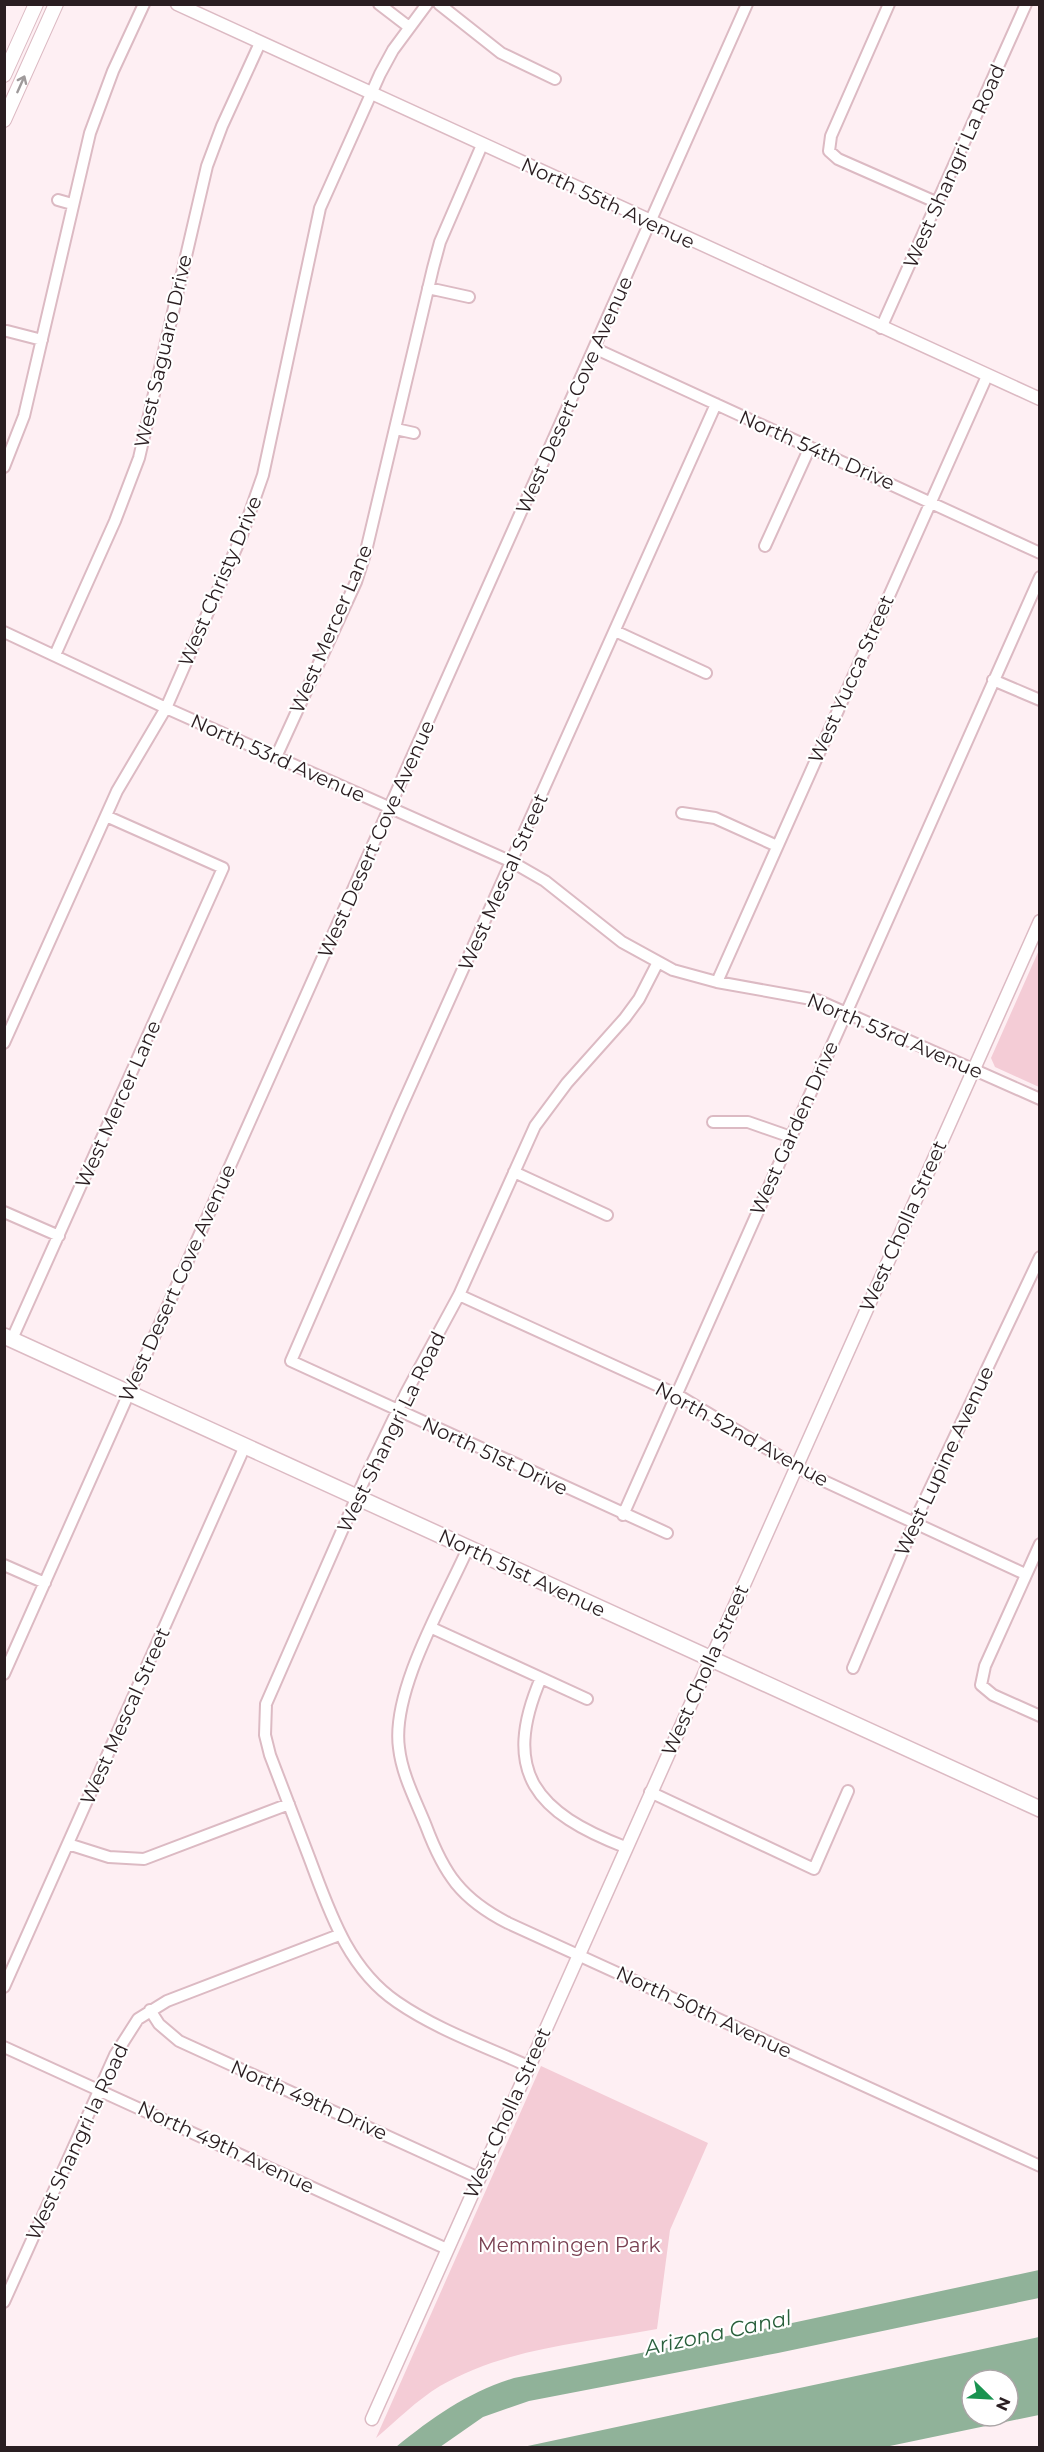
<svg xmlns="http://www.w3.org/2000/svg" width="1044" height="2452" font-family="Montserrat,sans-serif">
<style>
.green{fill:#f4ccd6}
.water{fill:#90b299;fill-rule:evenodd}
.lines{fill:none;stroke-linecap:round;stroke-linejoin:round}
.minor-casing{stroke:#dcbac3;stroke-width:14}
.tertiary-casing{stroke:#dcbac3;stroke-width:15}
.secondary-casing{stroke:#dcbac3;stroke-width:16}
.primary-casing{stroke:#dcbac3;stroke-width:18}
.minor{stroke:#fff;stroke-width:10}
.tertiary{stroke:#fff;stroke-width:12}
.secondary{stroke:#fff;stroke-width:14}
.primary{stroke:#fff;stroke-width:15}
.oneway{stroke:#9f9a9b}
.labels{text-anchor:middle;stroke-width:4.5;stroke-linejoin:round;paint-order:stroke}
.street-label{font-size:20px;fill:#2a1e21;stroke:#fff}
.park-label{font-size:20px;fill:#7a4253;stroke:#fff}
.water-label{font-size:21px;font-style:italic;fill:#2b603d;stroke:#fff}
</style>
<rect width="100%" height="100%" fill="#feeff3"/>
<!-- green -->
<path class="green" d="M1039 950V1087L995 1067 991 1058Z
M541 2066 708 2143 670 2230 657 2329C584 2343 505 2348 440 2386 417 2400 396 2421 376 2438Z"/>
<!-- water -->
<path class="water" d="M1039 2270V2298L778 2353 529 2401 483 2417 440 2447H396C433 2417 468 2392 514 2378L778 2326Z
M1039 2337V2415L885 2447H523ZM972 2380H1008V2416H972Z"/>
<g class="lines">
<!-- minor casing -->
<g class="minor-casing">
<path id="minor" d="M379 4 409 27
M439 4 501 53 555 79
M889 4 831 136 829 151 838 159 938 203
M58 200 72 204
M428 288 469 297
M881 328 1026 4
M7 331 42 340
M594 348 1040 553
M396 429 414 433
M4 467 24 416 90 133 113 71 144 4
M765 546 810 447
M615 631 706 673
M4 632 166 708 512 862 545 881 622 942 673 970 717 982 817 1000 1040 1099
M55 655 115 521 139 458 207 166 222 126 260 43
M993 680 1040 700
M276 757 356 582 366 551 433 268 440 242 482 145
M682 813 715 818 777 846
M717 982 987 376
M4 1043 117 791 166 708 242 535 263 475 320 208 380 74 393 50 427 4
M713 1122H748L791 1137
M514 1172 607 1215
M4 1212 59 1236
M459 1295 676 1394 811 1475 1025 1574
M12 1339 223 868 106 816
M623 1515 1040 577
M667 1533 291 1361 399 1112 716 404
M1040 1544 985 1666 981 1685 993 1695 1040 1716
M468 1548C444 1602 391 1691 399 1748 402 1775 416 1801 426 1826 444 1874 461 1899 508 1923L1040 2166
M4 1565 45 1583
M432 1628 587 1699
M853 1668 920 1510 1040 1257
M4 1674 747 4
M541 1678C500 1773 537 1813 625 1847
M650 1792 814 1869 848 1791
M68 1844 109 1857 144 1859 289 1804
M4 1987 245 1446
M150 2010 159 2024 179 2041 479 2178
M4 2047 447 2249
M528 2066C484 2046 436 2029 397 2002 347 1968 329 1910 309 1857 296 1823 283 1789 270 1755L265 1735 266 1704 366 1476 406 1393 459 1295 535 1126 567 1083 625 1018 639 999 658 962
M4 2302 115 2055 138 2019 167 2001 339 1935"/>
</g>
<!-- tertiary casing -->
<g class="tertiary-casing">
<path id="tertiary" d="M177 4 1040 399
M372 2419 1040 921"/>
</g>
<!-- secondary casing -->
<g class="secondary-casing">
<path id="secondary" d="M4 75 36 4
M4 120 56 4"/>
</g>
<!-- primary casing -->
<g class="primary-casing">
<path id="primary" d="M4 1336 1040 1809"/>
</g>
<!-- minor -->
<use href="#minor" class="minor"/>
<!-- tertiary -->
<use href="#tertiary" class="tertiary"/>
<!-- secondary -->
<use href="#secondary" class="secondary"/>
<!-- primary -->
<use href="#primary" class="primary"/>
</g>
<!-- one-way arrows -->
<defs><path id="oneway-shaft" d="M-6 0H5M1.5-3L5.5 0L1.5 3" fill="none" stroke-width="1.6" stroke-linecap="round" stroke-linejoin="round" transform="scale(1.5)"/></defs>
<use class="oneway" href="#oneway-shaft" transform="translate(21 84) rotate(-66)"/>
<g class="labels">
<!-- street labels -->
<g class="street-label">
<text transform="translate(954 166) rotate(-66)" y="7">West Shangri La Road</text>
<text transform="translate(608 203) rotate(25)" y="7">North 55th Avenue</text>
<text transform="translate(163 351) rotate(-77)" y="7">West Saguaro Drive</text>
<text transform="translate(574 395) rotate(-66)" y="7">West Desert Cove Avenue</text>
<text transform="translate(817 450) rotate(24)" y="7">North 54th Drive</text>
<text transform="translate(220 581) rotate(-67)" y="7">West Christy Drive</text>
<text transform="translate(331 629) rotate(-67)" y="7">West Mercer Lane</text>
<text transform="translate(851 679) rotate(-66)" y="7">West Yucca Street</text>
<text transform="translate(278 758) rotate(24)" y="7">North 53rd Avenue</text>
<text transform="translate(376 839) rotate(-66)" y="7">West Desert Cove Avenue</text>
<text transform="translate(503 882) rotate(-66)" y="7">West Mescal Street</text>
<text transform="translate(895 1036) rotate(23)" y="7">North 53rd Avenue</text>
<text transform="translate(118 1104) rotate(-66)" y="7">West Mercer Lane</text>
<text transform="translate(794 1128) rotate(-66)" y="7">West Garden Drive</text>
<text transform="translate(903 1226) rotate(-66)" y="7">West Cholla Street</text>
<text transform="translate(177 1283) rotate(-66)" y="7">West Desert Cove Avenue</text>
<text transform="translate(391 1432) rotate(-64)" y="7">West Shangri La Road</text>
<text transform="translate(742 1434) rotate(29)" y="7">North 52nd Avenue</text>
<text transform="translate(495 1456) rotate(25)" y="7">North 51st Drive</text>
<text transform="translate(944 1461) rotate(-65)" y="7">West Lupine Avenue</text>
<text transform="translate(522 1573) rotate(25)" y="7">North 51st Avenue</text>
<text transform="translate(705 1670) rotate(-66)" y="7">West Cholla Street</text>
<text transform="translate(125 1716) rotate(-66)" y="7">West Mescal Street</text>
<text transform="translate(704 2012) rotate(25)" y="7">North 50th Avenue</text>
<text transform="translate(309 2100) rotate(24)" y="7">North 49th Drive</text>
<text transform="translate(507 2113) rotate(-66)" y="7">West Cholla Street</text>
<text transform="translate(77 2142) rotate(-65)" y="7">West Shangri la Road</text>
<text transform="translate(226 2147) rotate(25)" y="7">North 49th Avenue</text>
</g>
<!-- park labels -->
<g class="park-label">
<text x="569" y="2252">Memmingen Park</text>
</g>
<!-- water labels -->
<g class="water-label">
<text transform="translate(718 2333) rotate(-12)" y="7">Arizona Canal</text>
</g>
</g>
<!-- border -->
<rect width="1044" height="2452" fill="none" stroke="#2a1e21" stroke-width="12"/>
<!-- north arrow -->
<g transform="translate(990 2398) rotate(114)"><circle r="28" fill="#ffffff" stroke="#aaa5a6" stroke-width="1.5"/>
<path d="M0-4.5L10 22L0 15L-10 22Z" fill="#199350"/>
<text y="-9" font-size="16" font-weight="bold" text-anchor="middle" fill="#2a1e21">N</text>
</g>
</svg>
